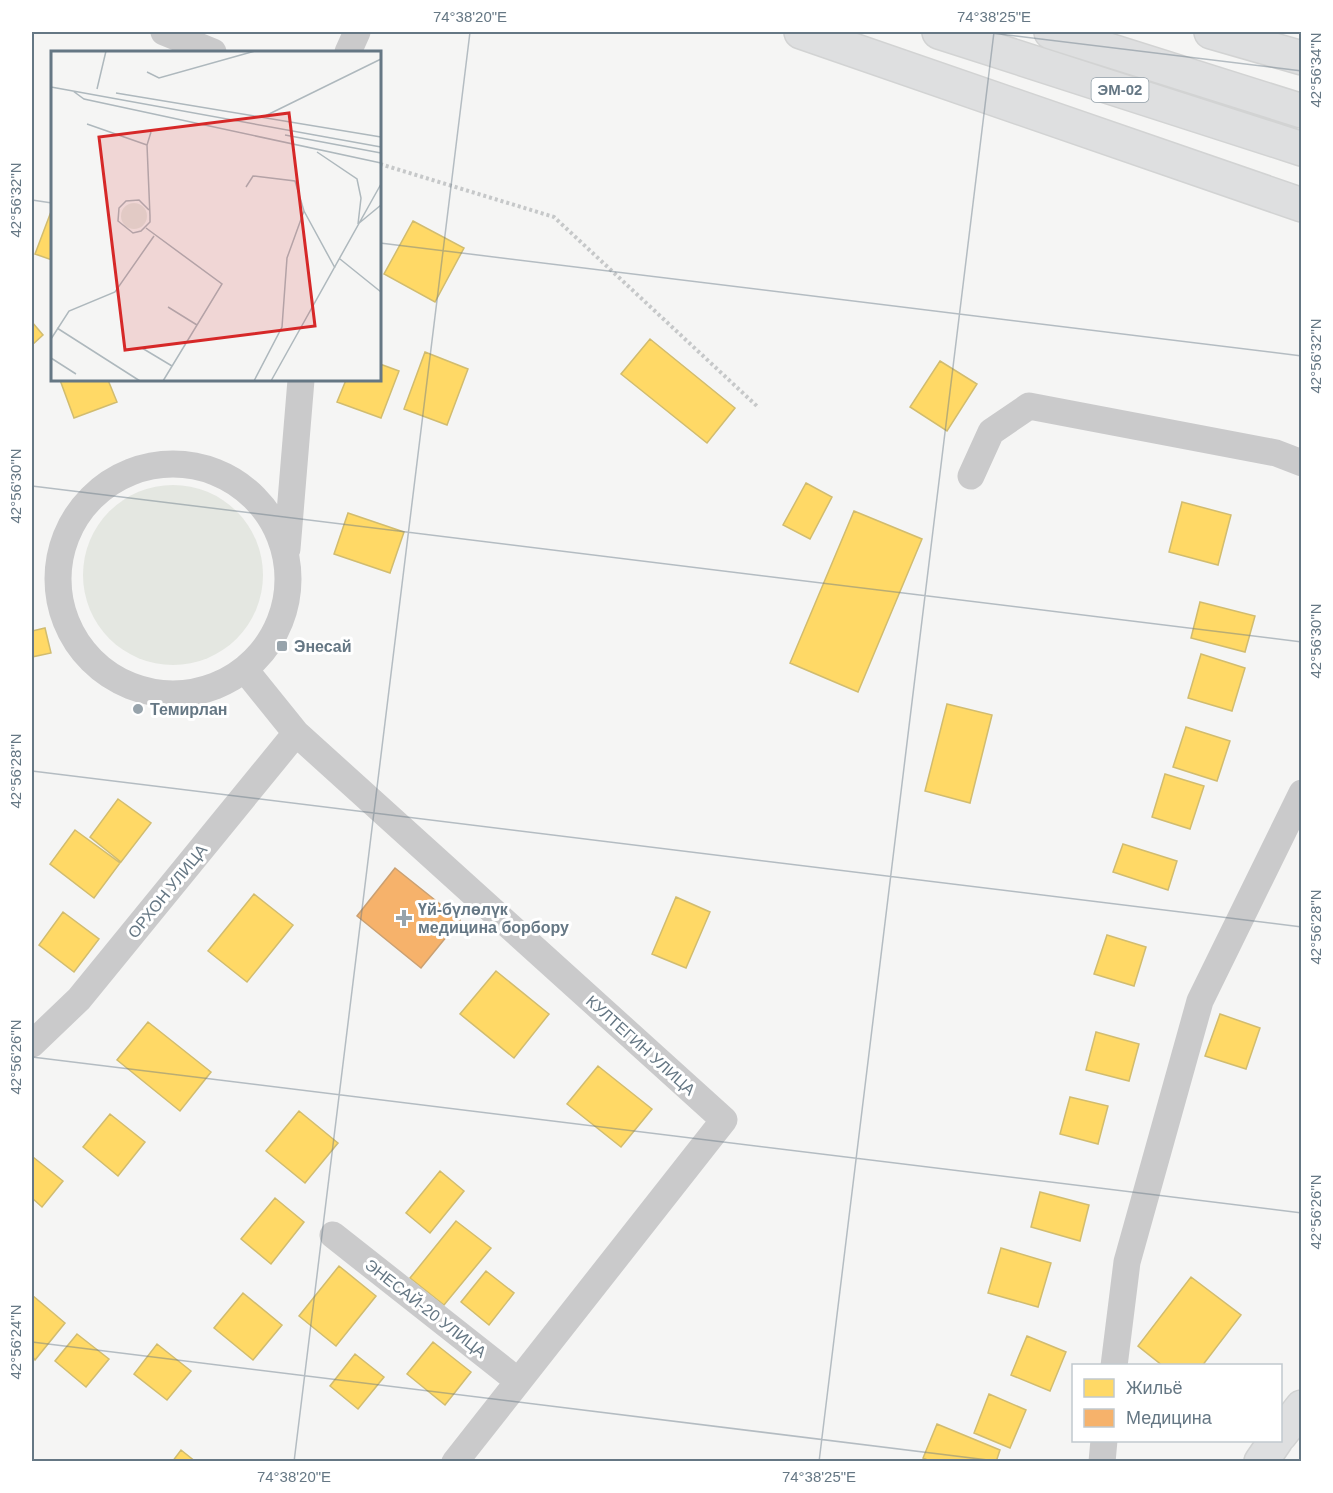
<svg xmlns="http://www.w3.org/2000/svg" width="1333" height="1493" font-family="Helvetica,sans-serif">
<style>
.green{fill:#e4e7e1}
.homes{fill:#ffd966;stroke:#d1bc6f;stroke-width:1.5}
.health{fill:#f6b26b;stroke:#caa072;stroke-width:1.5}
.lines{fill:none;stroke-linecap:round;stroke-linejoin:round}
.primary-casing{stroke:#d1d2d2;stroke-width:36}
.trunk-casing{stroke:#d2d3d3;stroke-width:36}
.path{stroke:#c6c8c9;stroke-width:4;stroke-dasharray:3 3;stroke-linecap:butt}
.minor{stroke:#cacacb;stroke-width:27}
.primary{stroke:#dedfe0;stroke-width:33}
.trunk{stroke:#dedfe0;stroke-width:33}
.ticks{fill:none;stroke:#657784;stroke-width:1.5;stroke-opacity:0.45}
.poi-dot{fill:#97a3ab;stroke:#fff;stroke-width:2}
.labels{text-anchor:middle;stroke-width:6;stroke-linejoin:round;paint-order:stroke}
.shield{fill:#fff;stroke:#93a0a9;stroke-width:1.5}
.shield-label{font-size:15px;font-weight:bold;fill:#657784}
.poi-label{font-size:16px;font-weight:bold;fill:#657784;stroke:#fff;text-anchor:start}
.street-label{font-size:16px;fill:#657784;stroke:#fff}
.inset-road{fill:none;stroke:#aeb8bd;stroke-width:1.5}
.view{fill:#d62828;fill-opacity:0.15;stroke:#d62828;stroke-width:3}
.inset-edge{fill:none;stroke:#657784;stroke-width:3}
.neatline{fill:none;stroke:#657784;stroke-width:2}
.ticks-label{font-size:15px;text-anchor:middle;fill:#657784}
</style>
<rect width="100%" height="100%" fill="#f5f5f4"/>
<!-- green -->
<path class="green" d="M83 575a90 90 0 1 1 180 0a90 90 0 1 1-180 0Z"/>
<!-- homes -->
<path class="homes" d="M52 209V260L35 254Z
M413 221 464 248 435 302 384 274Z
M32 322 43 335 32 345Z
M650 339 735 408 707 443 621 374Z
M425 352 468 369 447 425 404 409Z
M940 361 977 384 947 431 910 407Z
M380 364 399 371 381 418 337 402 346 380H380Z
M60 380H108L117 402 74 418Z
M806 483 832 497 810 539 783 525Z
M1182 502 1231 515 1218 565 1169 552Z
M854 511 922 539 858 692 790 663Z
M348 513 404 532 390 573 334 554Z
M1200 602 1255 616 1245 652 1191 638Z
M45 628 51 653 32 657V631Z
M1201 654 1245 668 1232 711 1188 698Z
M947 704 992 715 970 803 925 791Z
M1186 727 1230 741 1217 781 1173 767Z
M1165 774 1204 786 1190 829 1152 817Z
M118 799 151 823 121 862 90 837Z
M75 830 120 863 94 898 50 864Z
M1123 844 1177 861 1168 890 1113 872Z
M254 894 293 925 247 982 208 951Z
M676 897 710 912 686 968 652 954Z
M63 912 99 939 74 972 39 945Z
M1107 935 1146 947 1134 986 1094 974Z
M496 971 549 1014 514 1058 460 1014Z
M1220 1014 1260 1028 1246 1069 1205 1056Z
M148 1022 211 1072 180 1111 117 1060Z
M1096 1032 1139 1044 1129 1081 1086 1070Z
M598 1066 652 1109 621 1147 567 1104Z
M1070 1097 1108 1106 1098 1144 1060 1134Z
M299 1111 338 1143 305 1183 266 1151Z
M110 1114 145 1142 118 1176 83 1147Z
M33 1157 63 1181 42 1207 32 1198V1160Z
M440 1171 464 1191 430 1233 406 1213Z
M1040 1192 1089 1205 1080 1241 1031 1227Z
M275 1198 304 1222 271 1264 241 1239Z
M456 1221 491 1248 444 1305 410 1278Z
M1001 1248 1051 1263 1038 1307 988 1293Z
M339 1266 376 1296 336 1346 299 1316Z
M486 1271 514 1293 489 1325 461 1302Z
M1191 1277 1241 1315 1202 1366H1163L1138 1346Z
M243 1293 282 1325 253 1360 214 1328Z
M32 1295 65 1323 35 1360 32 1356Z
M77 1334 109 1359 86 1387 55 1361Z
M1027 1336 1066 1352 1050 1391 1011 1375Z
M433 1342 471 1372 445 1405 407 1374Z
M157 1344 191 1371 167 1400 134 1374Z
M355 1354 384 1377 358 1409 330 1386Z
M989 1394 1026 1410 1010 1448 974 1433Z
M937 1424 1000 1450 996 1462H932L923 1458Z
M181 1450 196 1462H172Z"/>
<!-- health -->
<path class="health" d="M395 868 460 920 421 968 357 916Z"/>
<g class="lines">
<!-- primary casing -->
<g class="primary-casing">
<path id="primary" d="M1280 1435 1302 1407
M1261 1462 1276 1440"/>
</g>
<!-- trunk casing -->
<g class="trunk-casing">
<path id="trunk" d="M801 32 1302 205
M939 32 1302 149
M1051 32 1302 111
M1211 32 1302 58"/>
</g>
<!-- path -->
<path class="path" d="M380 164 554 217 759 408"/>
<!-- minor -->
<path class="minor" d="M164 32 213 52
M348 52 357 32
M58 579a115 115 0 1 1 230 0a115 115 0 1 1-230 0Z
M971 476 991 432 1029 406 1276 453 1302 463
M287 549 301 380
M246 671 296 733 724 1120 455 1462
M32 1044 79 999 296 733
M333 1235 518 1381
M1114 1366 1127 1262 1200 1001 1302 793
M1102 1462 1104 1440"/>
<!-- primary -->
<use href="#primary" class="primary"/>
<!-- trunk -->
<use href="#trunk" class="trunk"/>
</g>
<!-- ticks -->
<path class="ticks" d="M983 32 1302 71M32 200 52 203M380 243 1302 356M32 486 1302 642M32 771 1302 927M32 1057 1302 1213M32 1342 1004 1462M294 1462 470 32M819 1462 994 32"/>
<!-- markers -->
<g class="poi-dot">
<rect x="276" y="640" width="12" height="12" rx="3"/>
<circle cx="138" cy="709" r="6"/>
<path d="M401 909h6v6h6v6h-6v6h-6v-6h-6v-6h6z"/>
</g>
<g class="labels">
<!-- shield labels -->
<rect class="shield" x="1091.5" y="78" width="57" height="24" rx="4.5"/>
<g class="shield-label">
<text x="1120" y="95">ЭМ-02</text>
</g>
<!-- poi labels -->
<g class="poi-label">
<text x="294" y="652">Энесай</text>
<text x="150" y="715">Темирлан</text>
<text x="418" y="915">Үй-бүлөлүк<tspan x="418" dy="18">медицина борбору</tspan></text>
</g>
<!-- street labels -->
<g class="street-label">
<text transform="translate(167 891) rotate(-51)" y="6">ОРХОН УЛИЦА</text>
<text transform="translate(641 1045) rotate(42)" y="6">КУЛТЕГИН УЛИЦА</text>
<text transform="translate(426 1308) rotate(38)" y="6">ЭНЕСАЙ-20 УЛИЦА</text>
</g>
</g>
<!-- overview -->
<g transform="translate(51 51)">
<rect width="330" height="330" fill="#f5f5f4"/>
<path d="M70 165a13 13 0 1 1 26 0a13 13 0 1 1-26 0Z" fill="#e4e7e1"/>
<path class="inset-road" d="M96 21 108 27 204 0M0 36 330 96M46 38 55 0M22 40 33 48 330 112M65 42 330 86M212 66 330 8M36 73 96 94M234 84 330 102M266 101 306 128 310 147 307 173M195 136 202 125 244 130 253 160 236 207 231 276 203 330M98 159 88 149 75 150 68 157 67 170 82 182 90 180 99 171V165L96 94 100 81M253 160 284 217M307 173 330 154M95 177 171 233 112 330M289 208 330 241M117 256 146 274M6 277 89 330M0 288 18 260 64 241 103 185M91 297 121 315M0 307 25 323M220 330 330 133"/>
<path class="view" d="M238 62 264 275 74 299 48 86Z"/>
<rect width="330" height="330" class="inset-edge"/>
</g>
<!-- border -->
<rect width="1333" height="1493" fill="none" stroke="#ffffff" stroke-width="66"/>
<!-- legend -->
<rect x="1072" y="1364" width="210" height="78" fill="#ffffff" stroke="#c1c9ce" stroke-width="1.5"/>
<rect x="1084" y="1379" width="30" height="18" fill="#ffd966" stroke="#c1c9ce" stroke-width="1.5"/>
<text x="1126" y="1394" font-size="18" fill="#657784">Жильё</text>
<rect x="1084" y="1409" width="30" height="18" fill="#f6b26b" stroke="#c1c9ce" stroke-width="1.5"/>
<text x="1126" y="1424" font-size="18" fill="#657784">Медицина</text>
<rect x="33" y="33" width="1267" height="1427" class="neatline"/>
<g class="ticks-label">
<text x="470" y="22">74°38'20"E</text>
<text x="994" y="22">74°38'25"E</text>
<text transform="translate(1316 70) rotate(-90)" y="5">42°56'34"N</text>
<text transform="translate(16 200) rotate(-90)" y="5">42°56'32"N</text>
<text transform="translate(1316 356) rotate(-90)" y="5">42°56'32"N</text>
<text transform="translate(16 486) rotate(-90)" y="5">42°56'30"N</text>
<text transform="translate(1316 641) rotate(-90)" y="5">42°56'30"N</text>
<text transform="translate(16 771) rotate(-90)" y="5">42°56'28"N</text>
<text transform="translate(1316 927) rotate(-90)" y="5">42°56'28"N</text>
<text transform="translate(16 1057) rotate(-90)" y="5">42°56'26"N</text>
<text transform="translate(1316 1212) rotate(-90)" y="5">42°56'26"N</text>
<text transform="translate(16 1342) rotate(-90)" y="5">42°56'24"N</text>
<text x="294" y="1482">74°38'20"E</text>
<text x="819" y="1482">74°38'25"E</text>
</g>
</svg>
